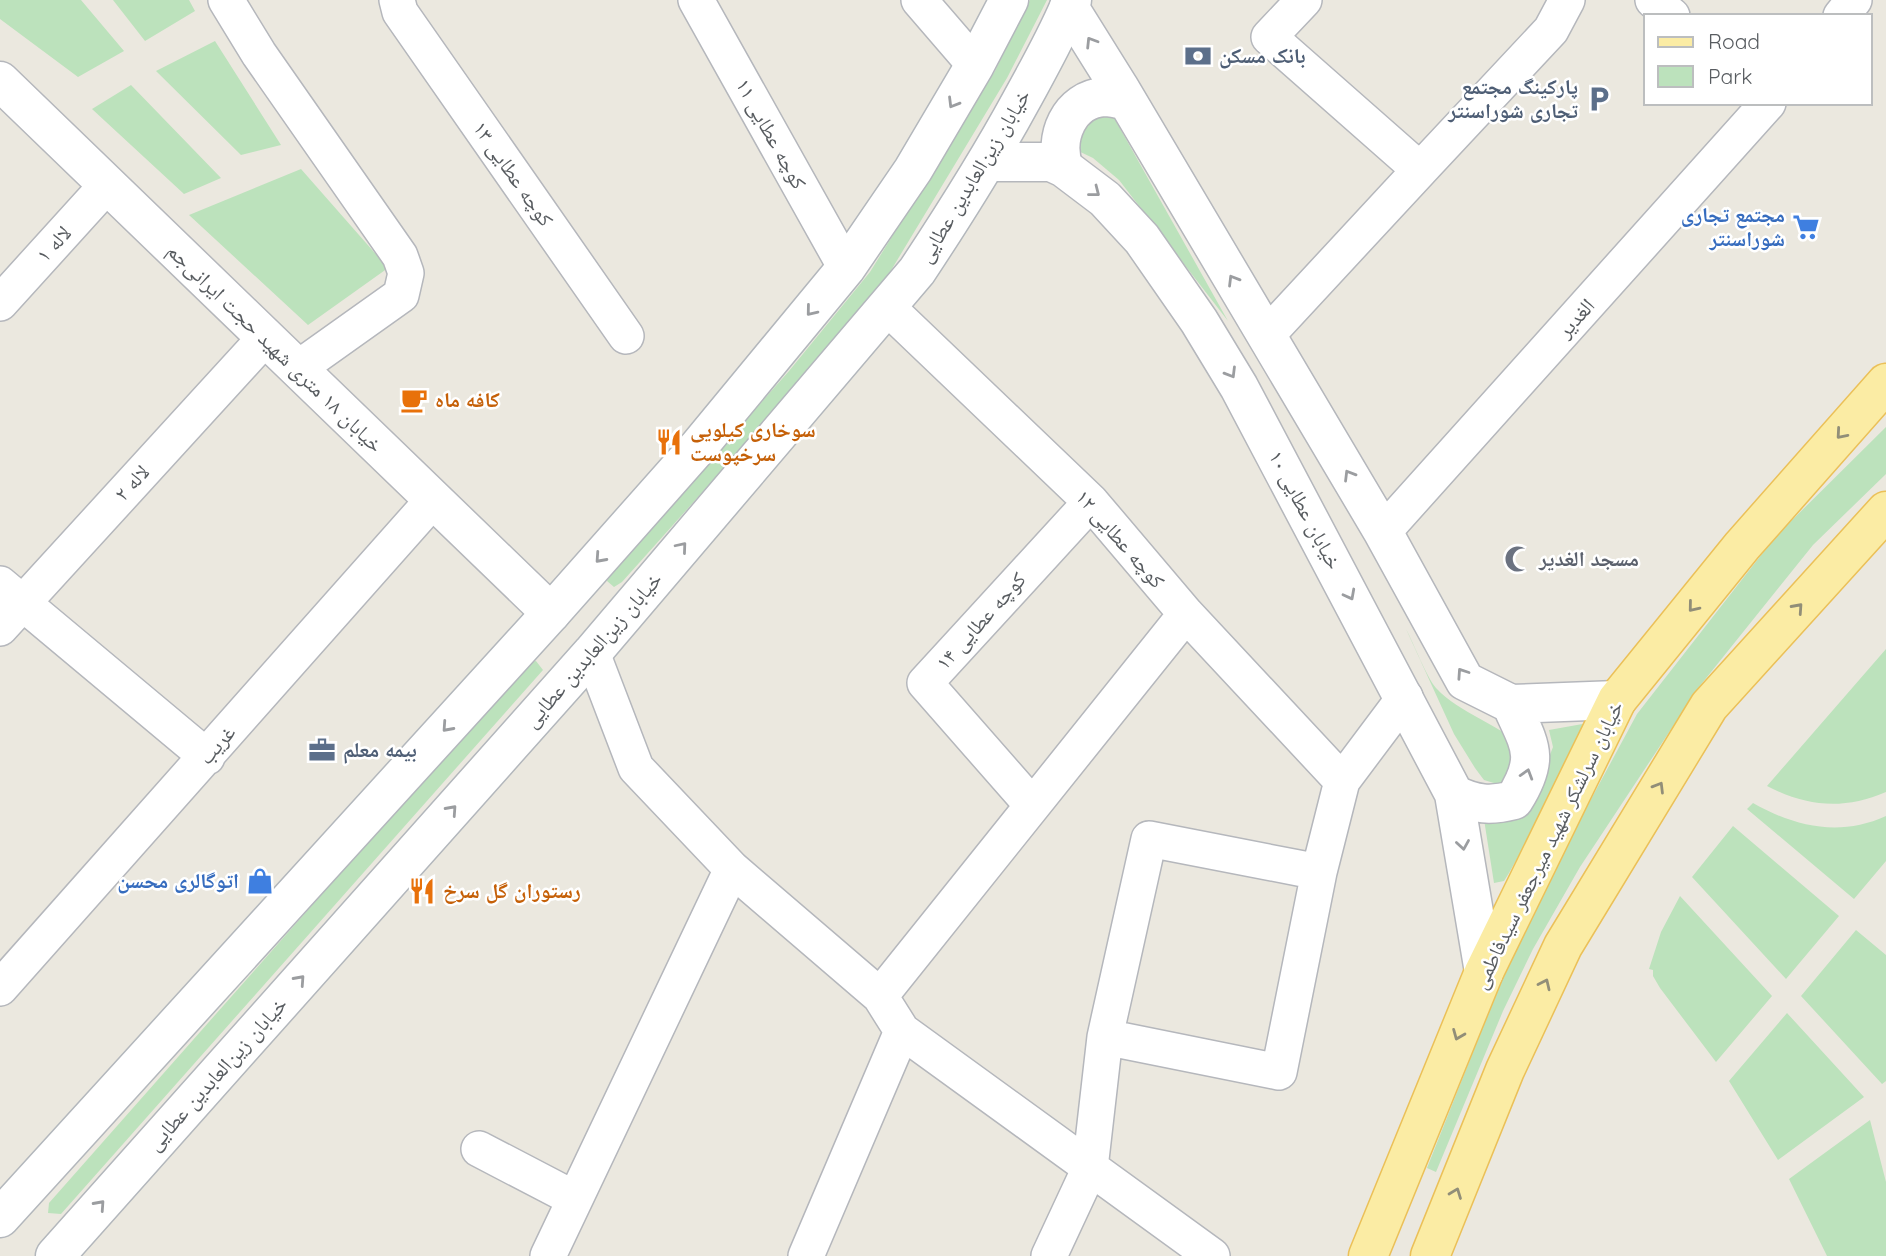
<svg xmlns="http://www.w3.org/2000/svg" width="1886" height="1256" font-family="Quicksand,'Noto Naskh Arabic',sans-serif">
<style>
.green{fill:#bce2bc}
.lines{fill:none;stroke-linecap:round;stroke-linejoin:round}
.minor-casing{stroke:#b5b7bc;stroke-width:38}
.tertiary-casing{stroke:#b5b7bc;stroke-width:41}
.secondary-casing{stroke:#b3b7bc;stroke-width:41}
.primary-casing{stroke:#ebc058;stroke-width:41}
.minor{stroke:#fff;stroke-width:35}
.tertiary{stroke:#fff;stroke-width:38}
.secondary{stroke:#fff;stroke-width:38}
.primary{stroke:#fbeca4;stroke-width:38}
.oneway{stroke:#9b9da0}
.oneway2{stroke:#918e78}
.labels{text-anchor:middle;stroke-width:5;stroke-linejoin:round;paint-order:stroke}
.service-label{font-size:21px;font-weight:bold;fill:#4e5e75;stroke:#fff;text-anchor:start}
.street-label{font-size:21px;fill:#585c60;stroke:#fff}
.shop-label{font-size:21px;font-weight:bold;fill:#366cbe;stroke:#fff;text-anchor:end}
.food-label{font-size:21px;font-weight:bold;fill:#c56008;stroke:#fff;text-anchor:start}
.worship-label{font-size:21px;font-weight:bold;fill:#5b616d;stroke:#fff;text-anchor:start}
</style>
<rect width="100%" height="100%" fill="#ebe8df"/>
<!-- green -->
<path class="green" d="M0 0H81L124 51 78 77 0 19Z
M113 0H189L195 11 145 41Z
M1030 0H1047L1007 78 884 282 801 382 622 582 614 587 607 581 609 574 789 371 870 272 995 71Z
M215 41 281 145 241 155 156 71Z
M131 85 221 178 184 194 92 109Z
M1108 107 1228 321 1119 180 1093 158 1070 147 1086 124Z
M301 169 388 268 308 325 189 215Z
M1886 427V474L1813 545 1699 687 1580 867 1533 949 1503 1011 1436 1172 1427 1168 1498 989 1535 903 1637 714 1776 536Z
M1406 629C1414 644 1426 676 1436 688 1460 714 1498 723 1522 747L1509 781 1497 784 1484 780 1475 768 1454 734Z
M1886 649V792C1844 810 1807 807 1767 786Z
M536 661 543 670 61 1214 48 1213 49 1203 526 663Z
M1588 723 1548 803 1509 873 1504 881 1494 883 1483 813 1544 770 1553 747 1549 730Z
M1753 803C1795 827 1840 837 1886 816V861L1854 899 1747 809Z
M1733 826 1839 916 1786 979 1692 877Z
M1680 896 1772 996 1716 1062 1660 988 1653 976V970L1649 969 1661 932Z
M1856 930 1886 955V1081L1882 1084 1801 996Z
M1787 1013 1864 1097 1778 1160 1729 1081Z
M1870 1120 1886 1182V1256H1827L1789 1179Z"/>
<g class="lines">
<!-- minor casing -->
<g class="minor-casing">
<path id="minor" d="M226 0 259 54 400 256 406 273 401 295 297 369
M397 0 400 12 626 336
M696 0 846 268
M919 0 975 65
M1304 0 1269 37 1420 170 1551 30 1567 0
M1653 0 1672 16
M1841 16 1854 0
M0 303 107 185
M887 307 1091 502 1186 614 1342 781
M1266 336 1420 170
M1383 532 1768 103
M0 584 207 757
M0 628 265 338
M592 653 636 768 732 869 880 996 902 1031 806 1256
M1032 805 925 683 1091 502
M0 988 433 500
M880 996 1186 614
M902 1031 1212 1256
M1105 1037 1279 1072 1319 872 1342 781 1405 697
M479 1149 575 1199
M548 1256 732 869
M1049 1256 1090 1168 1105 1037 1149 839 1319 872"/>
</g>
<!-- tertiary casing -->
<g class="tertiary-casing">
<path id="tertiary" d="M1069 7 1119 87 1383 532 1465 681 1511 704 1617 700
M0 81 551 613
M987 162H1051L1064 168 1105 199 1142 239 1199 321 1239 387 1454 794 1484 972
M1064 168C1053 138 1069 99 1104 97 1111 97 1119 99 1126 101
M1454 794C1475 805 1491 806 1514 800 1541 757 1530 746 1511 704"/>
</g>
<!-- secondary casing -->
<g class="secondary-casing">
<path id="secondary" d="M0 1218 551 613 699 446 846 268 913 170 975 65 1009 0
M55 1256 592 653 917 271C954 215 989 160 1021 101 1039 68 1058 35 1072 0"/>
</g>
<!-- primary casing -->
<g class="primary-casing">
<path id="primary" d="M1368 1256 1484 972 1617 700 1742 546 1886 383
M1430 1256 1505 1070 1563 946 1709 706 1886 511"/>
</g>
<!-- minor -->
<use href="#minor" class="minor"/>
<!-- tertiary -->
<use href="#tertiary" class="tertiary"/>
<!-- secondary -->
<use href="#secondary" class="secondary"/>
<!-- primary -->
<use href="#primary" class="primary"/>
</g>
<!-- one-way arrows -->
<defs><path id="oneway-chevron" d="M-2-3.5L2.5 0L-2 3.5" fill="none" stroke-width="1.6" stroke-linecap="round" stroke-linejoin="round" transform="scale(1.75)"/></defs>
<g class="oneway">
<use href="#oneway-chevron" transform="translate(1091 42) rotate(-122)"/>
<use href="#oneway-chevron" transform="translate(953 103) rotate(121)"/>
<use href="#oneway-chevron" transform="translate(1095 192) rotate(38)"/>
<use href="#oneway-chevron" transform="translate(1233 280) rotate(-121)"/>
<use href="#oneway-chevron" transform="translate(811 311) rotate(129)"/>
<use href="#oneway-chevron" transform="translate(1231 373) rotate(59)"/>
<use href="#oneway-chevron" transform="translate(1349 475) rotate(-121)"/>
<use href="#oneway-chevron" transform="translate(682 547) rotate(-50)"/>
<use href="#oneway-chevron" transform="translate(600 558) rotate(132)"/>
<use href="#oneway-chevron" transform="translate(1350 595) rotate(62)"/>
<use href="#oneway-chevron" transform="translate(1462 673) rotate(-124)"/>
<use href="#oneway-chevron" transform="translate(447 727) rotate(132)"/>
<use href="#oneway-chevron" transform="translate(1527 774) rotate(-73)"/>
<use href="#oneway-chevron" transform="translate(452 810) rotate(-48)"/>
<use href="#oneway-chevron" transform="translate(1463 845) rotate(81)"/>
<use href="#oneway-chevron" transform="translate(300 980) rotate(-48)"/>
<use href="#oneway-chevron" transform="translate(100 1205) rotate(-48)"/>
</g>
<g class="oneway2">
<use href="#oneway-chevron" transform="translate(1841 434) rotate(131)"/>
<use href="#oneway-chevron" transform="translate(1693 607) rotate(129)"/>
<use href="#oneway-chevron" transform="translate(1798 608) rotate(-48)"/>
<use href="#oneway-chevron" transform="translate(1659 787) rotate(-59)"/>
<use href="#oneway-chevron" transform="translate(1545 984) rotate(-65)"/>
<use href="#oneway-chevron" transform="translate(1458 1035) rotate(112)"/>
<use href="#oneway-chevron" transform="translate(1456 1193) rotate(-69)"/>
</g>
<!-- icons -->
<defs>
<g id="bank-bare" transform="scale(2.1)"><path d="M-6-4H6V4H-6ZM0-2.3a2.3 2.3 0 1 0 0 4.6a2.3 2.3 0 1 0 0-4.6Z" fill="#5c6f8a" stroke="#fff" stroke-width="2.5" paint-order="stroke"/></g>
<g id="parking-bare" transform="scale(2.1)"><path d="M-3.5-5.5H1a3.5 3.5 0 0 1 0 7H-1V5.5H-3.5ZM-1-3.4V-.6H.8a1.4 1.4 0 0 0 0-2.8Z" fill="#5c6f8a" stroke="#fff" stroke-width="2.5" paint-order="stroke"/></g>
<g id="supermarket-bare" transform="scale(2.1)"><path d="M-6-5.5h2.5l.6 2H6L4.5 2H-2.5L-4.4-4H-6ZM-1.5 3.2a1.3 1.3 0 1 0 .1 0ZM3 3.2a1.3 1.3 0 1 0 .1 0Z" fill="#3f7fe0" stroke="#fff" stroke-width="2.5" paint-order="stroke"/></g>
<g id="cafe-bare" transform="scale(2.1)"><path d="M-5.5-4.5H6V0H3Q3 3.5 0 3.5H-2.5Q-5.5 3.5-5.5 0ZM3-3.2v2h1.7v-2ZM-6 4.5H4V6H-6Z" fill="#e8710a" stroke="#fff" stroke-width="2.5" paint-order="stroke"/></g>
<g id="restaurant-bare" transform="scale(2.1)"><path d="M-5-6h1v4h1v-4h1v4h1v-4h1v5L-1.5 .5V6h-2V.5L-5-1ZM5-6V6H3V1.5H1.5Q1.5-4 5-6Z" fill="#e8710a" stroke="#fff" stroke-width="2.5" paint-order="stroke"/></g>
<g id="mosque-bare" transform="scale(2.1)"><path d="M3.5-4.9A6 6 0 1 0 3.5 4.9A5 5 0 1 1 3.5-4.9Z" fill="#6b7280" stroke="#fff" stroke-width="2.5" paint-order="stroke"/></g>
<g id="office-bare" transform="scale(2.1)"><path d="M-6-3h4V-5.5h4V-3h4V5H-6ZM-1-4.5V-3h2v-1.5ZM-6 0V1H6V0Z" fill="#5c6f8a" stroke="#fff" stroke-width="2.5" paint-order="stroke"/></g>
<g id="shop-bare" transform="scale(2.1)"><path d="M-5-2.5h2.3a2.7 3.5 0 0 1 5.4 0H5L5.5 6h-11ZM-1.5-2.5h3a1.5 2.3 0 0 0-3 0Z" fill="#3f7fe0" stroke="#fff" stroke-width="2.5" paint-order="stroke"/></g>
</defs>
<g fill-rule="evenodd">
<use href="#bank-bare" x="1198" y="56"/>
<use href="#parking-bare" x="1599" y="99"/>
<use href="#supermarket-bare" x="1806" y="227"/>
<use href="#cafe-bare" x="414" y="400"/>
<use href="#restaurant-bare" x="669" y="442"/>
<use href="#mosque-bare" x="1518" y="559"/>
<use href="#office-bare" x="322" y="750"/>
<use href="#shop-bare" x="260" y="881"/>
<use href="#restaurant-bare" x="422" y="891"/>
</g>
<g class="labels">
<!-- service labels -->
<g class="service-label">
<text x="1219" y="63">بانک مسکن</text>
<text x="1578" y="94" text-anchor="end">پارکینگ مجتمع<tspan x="1578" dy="24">تجاری شوراسنتر</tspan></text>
<text x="343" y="757">بیمه معلم</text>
</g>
<!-- street labels -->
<g class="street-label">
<text transform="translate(771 134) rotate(61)" y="7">کوچه عطایی ۱۱</text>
<text transform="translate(513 174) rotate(55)" y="7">کوچه عطایی ۱۳</text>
<text transform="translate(974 176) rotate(-59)" y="7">خیابان زین‌العابدین عطایی</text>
<text transform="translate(54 244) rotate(-48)" y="7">لاله ۱</text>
<text transform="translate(1576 318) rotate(-48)" y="7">الغدیر</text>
<text transform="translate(275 348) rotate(44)" y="7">خیابان ۱۸ متری شهید حجت ایرانی‌جم</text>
<text transform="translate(132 483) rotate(-47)" y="7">لاله ۲</text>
<text transform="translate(1305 510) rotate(62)" y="7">خیابان عطایی ۱۰</text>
<text transform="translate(1120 539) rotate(49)" y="7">کوچه عطایی ۱۲</text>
<text transform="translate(981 621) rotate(-48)" y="7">کوچه عطایی ۱۴</text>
<text transform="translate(593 650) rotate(-49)" y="7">خیابان زین‌العابدین عطایی</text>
<text transform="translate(217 745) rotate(-49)" y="7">غریب</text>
<text transform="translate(1548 845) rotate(-64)" y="7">خیابان سرلشکر شهید میرجعفر سیدفاطمی</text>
<text transform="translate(217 1074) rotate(-48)" y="7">خیابان زین‌العابدین عطایی</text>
</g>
<!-- shop labels -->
<g class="shop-label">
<text x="1785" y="222">مجتمع تجاری<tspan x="1785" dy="24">شوراسنتر</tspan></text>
<text x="239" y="888">اتوگالری محسن</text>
</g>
<!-- food labels -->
<g class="food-label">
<text x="435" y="407">کافه ماه</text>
<text x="690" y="437">سوخاری کیلویی<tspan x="690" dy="24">سرخپوست</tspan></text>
<text x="443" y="898">رستوران گل سرخ</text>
</g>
<!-- worship labels -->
<g class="worship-label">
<text x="1539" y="566">مسجد الغدیر</text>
</g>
</g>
<!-- legend -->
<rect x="1644" y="14" width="228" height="91" fill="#ffffff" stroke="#bcbebf" stroke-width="2"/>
<rect x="1658" y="37" width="35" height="10" fill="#fbeca4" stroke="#bcbebf" stroke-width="2"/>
<text x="1708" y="49" font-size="21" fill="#585c60">Road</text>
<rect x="1658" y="66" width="35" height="21" fill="#bce2bc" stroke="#bcbebf" stroke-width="2"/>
<text x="1708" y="84" font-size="21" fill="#585c60">Park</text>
</svg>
